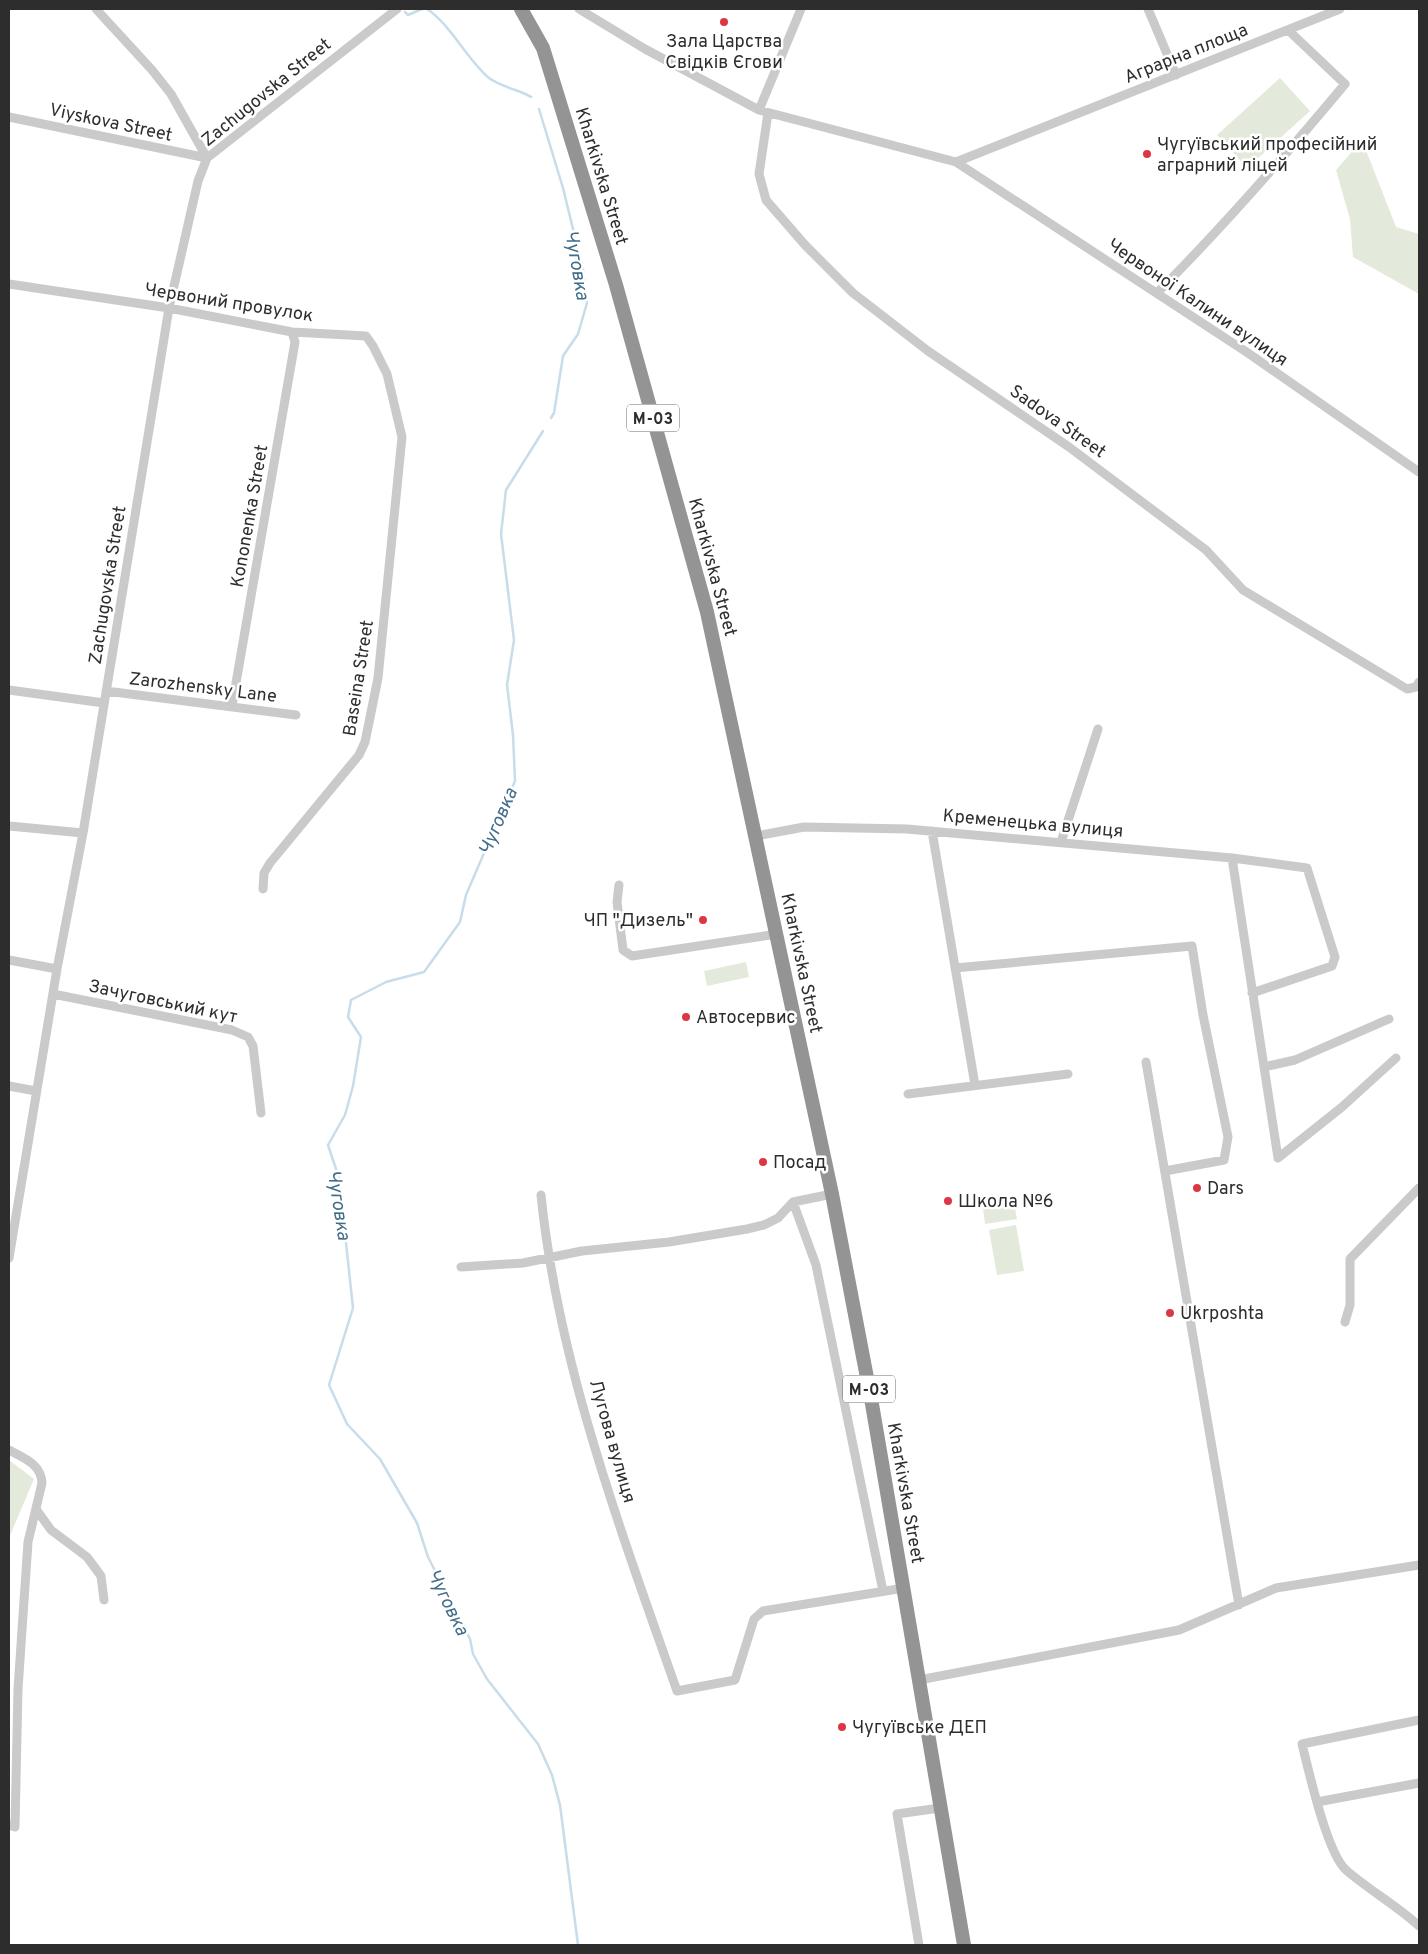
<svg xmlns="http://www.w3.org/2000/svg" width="1428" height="1954" font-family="Overpass,sans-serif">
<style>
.green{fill:#e3eadb}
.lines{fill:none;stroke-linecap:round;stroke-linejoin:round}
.stream{stroke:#c8dce9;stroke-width:2.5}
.minor{stroke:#cacaca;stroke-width:9}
.highway{stroke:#949494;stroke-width:14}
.poi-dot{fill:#db3844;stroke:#fff;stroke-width:2}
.labels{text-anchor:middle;stroke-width:5;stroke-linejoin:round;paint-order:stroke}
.shield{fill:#fff;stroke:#6c6c6c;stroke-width:1}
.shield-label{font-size:16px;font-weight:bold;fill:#2d2d2d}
.poi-label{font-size:18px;fill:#2d2d2d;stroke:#fff;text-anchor:start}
.street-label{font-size:18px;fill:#2d2d2d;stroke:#fff}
.water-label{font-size:19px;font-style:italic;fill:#406d8a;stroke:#fff}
</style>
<rect width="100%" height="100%" fill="#fff"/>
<!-- green -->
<path class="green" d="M1280 78 1310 111 1247 168 1217 135Z
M1362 140 1396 227 1419 234V294L1353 257 1350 219 1336 170Z
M746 962 749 977 707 986 704 971Z
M1014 1203 1017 1219 985 1224 983 1208Z
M1016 1225 1024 1271 997 1275 989 1230Z
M9 1460 34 1479 9 1538Z"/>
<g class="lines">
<!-- stream -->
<path class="stream" d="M427 9C450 24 466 58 489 78 501 87 523 91 531 97
M405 12 408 15 422 9
M539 109 563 188 583 270 587 303 578 334 563 356 554 413 551 418
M543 431 506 490 501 534 514 640 507 685 513 735 515 781 466 895 460 922 424 972 386 982 351 1000 348 1017 361 1037 353 1086 345 1115 328 1145 339 1178 353 1308 329 1385 347 1424 380 1459 417 1523 428 1557 470 1639 473 1654 487 1679 538 1744 552 1775 560 1805 578 1945"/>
<!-- minor -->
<path class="minor" d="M96 9 152 70 171 94 207 158
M579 9 645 49 759 110 956 162 1248 353 1419 472
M1148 9 1176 75
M759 110 801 9
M768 113 759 174 766 200 805 245 853 293 928 351 1069 447 1206 550 1243 590 1407 689 1416 687 1419 682
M9 117 207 158
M956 162 1340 9
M9 284 169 308 292 332 366 336 373 346 387 374 402 437 378 678 365 742 359 755 270 863 264 873 263 889
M1157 293C1224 226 1285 156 1345 84L1288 30
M9 690 104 703
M106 691 296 715
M232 706 295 342 292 332
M9 826 83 833
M932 831 975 1085
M756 836 804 827 907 829 1232 858 1307 868 1335 957 1332 966 1252 993
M1061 842 1098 729
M1232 858 1278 1158 1342 1107 1396 1058
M619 885 617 902 623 950 632 956 777 934
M9 960 57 969
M955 968 1192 946 1203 1015 1228 1137 1224 1160 1165 1171
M53 994 232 1030 248 1037 253 1046 261 1113
M1146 1062 1239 1605
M1264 1067 1295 1060 1389 1019
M9 1086 36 1091
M908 1094 1068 1074
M541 1195C558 1364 621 1531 677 1691L735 1680 754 1619 763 1611 904 1588
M793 1202 816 1265 883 1591
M9 1258 57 969 83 833 169 308 198 181 207 158 397 9
M461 1267 523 1263 582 1251 669 1242 747 1229 764 1225 778 1218 793 1202 832 1194
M1345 1322 1350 1305V1259L1419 1188
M9 1450C24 1458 41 1464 42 1483L28 1542 18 1689 15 1827 9 1825
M36 1509 51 1530 87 1557 101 1576 104 1600
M919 1680 1179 1630 1276 1588 1419 1565
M1419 1720 1302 1744C1309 1772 1327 1853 1346 1870 1369 1890 1396 1905 1419 1926
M1317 1802 1419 1783
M919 1945 897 1814 940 1808"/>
<!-- highway -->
<path class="highway" d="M521 9 543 48 616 285 707 612 832 1194 872 1404 964 1945"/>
</g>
<!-- markers -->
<g class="poi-dot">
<circle cx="724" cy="22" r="5"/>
<circle cx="1147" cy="154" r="5"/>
<circle cx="703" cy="920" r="5"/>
<circle cx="686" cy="1017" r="5"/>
<circle cx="763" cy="1162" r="5"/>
<circle cx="1197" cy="1188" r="5"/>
<circle cx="948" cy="1201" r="5"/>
<circle cx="1170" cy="1313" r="5"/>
<circle cx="842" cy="1727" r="5"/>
</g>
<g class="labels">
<!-- shield labels -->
<g class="shield">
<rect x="627" y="404.5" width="52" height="27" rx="4"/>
<rect x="843" y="1375.5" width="52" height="27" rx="4"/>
</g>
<g class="shield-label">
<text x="653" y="424">М-03</text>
<text x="869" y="1395">М-03</text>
</g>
<!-- poi labels -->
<g class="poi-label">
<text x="724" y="47" text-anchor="middle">Зала Царства<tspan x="724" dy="21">Свідків Єгови</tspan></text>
<text x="1157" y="150">Чугуївський професійний<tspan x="1157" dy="21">аграрний ліцей</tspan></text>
<text x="693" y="926" text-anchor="end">ЧП "Дизель"</text>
<text x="696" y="1023">Автосервис</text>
<text x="773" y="1168">Посад</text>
<text x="1207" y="1194">Dars</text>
<text x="958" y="1207">Школа №6</text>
<text x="1180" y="1319">Ukrposhta</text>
<text x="852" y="1733">Чугуївське ДЕП</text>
</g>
<!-- street labels -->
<g class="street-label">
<text transform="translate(1186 53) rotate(-22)" y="6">Аграрна площа</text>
<text transform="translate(266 92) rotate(-39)" y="6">Zachugovska Street</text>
<text transform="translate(111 122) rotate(12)" y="6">Viyskova Street</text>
<text transform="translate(602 176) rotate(73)" y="6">Kharkivska Street</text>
<text transform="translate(229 302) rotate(9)" y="6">Червоний провулок</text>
<text transform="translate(1198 302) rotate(34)" y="6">Червоної Калини вулиця</text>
<text transform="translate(1058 421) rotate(35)" y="6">Sadova Street</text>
<text transform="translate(249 516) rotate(-80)" y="6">Kononenka Street</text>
<text transform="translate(713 567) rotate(75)" y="6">Kharkivska Street</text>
<text transform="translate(107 585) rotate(-81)" y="6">Zachugovska Street</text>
<text transform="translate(358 678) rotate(-81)" y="6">Baseina Street</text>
<text transform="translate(203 687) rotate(7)" y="6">Zarozhensky Lane</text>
<text transform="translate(1033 823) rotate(5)" y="6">Кременецька вулиця</text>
<text transform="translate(802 963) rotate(78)" y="6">Kharkivska Street</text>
<text transform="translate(163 1001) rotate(12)" y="6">Зачуговський кут</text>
<text transform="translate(613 1441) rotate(74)" y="6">Лугова вулиця</text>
<text transform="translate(906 1493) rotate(80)" y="6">Kharkivska Street</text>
</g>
<!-- water labels -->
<g class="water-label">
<text transform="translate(578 265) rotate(80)" y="7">Чуговка</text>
<text transform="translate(497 821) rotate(-67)" y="7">Чуговка</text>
<text transform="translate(340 1205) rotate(81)" y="7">Чуговка</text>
<text transform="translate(449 1602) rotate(64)" y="7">Чуговка</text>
</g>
</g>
<!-- border -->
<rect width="1428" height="1954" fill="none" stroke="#2d2d2d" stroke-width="20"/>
</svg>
